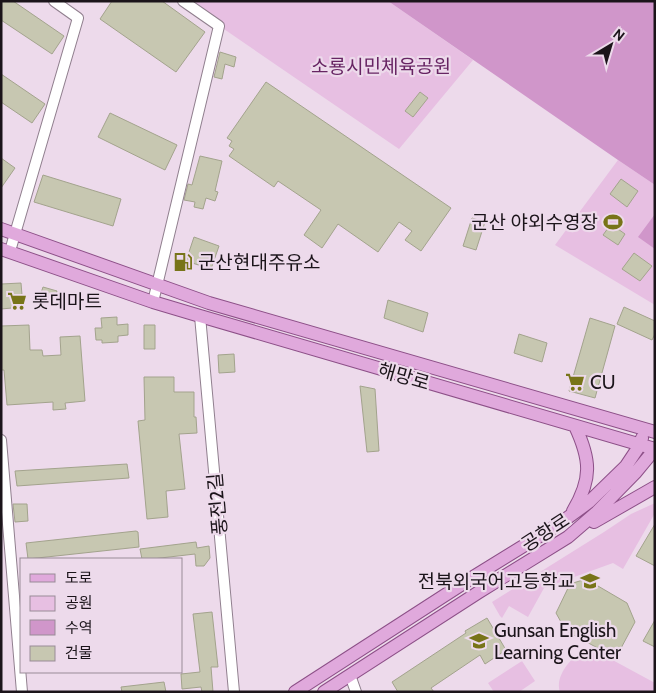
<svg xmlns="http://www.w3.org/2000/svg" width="656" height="693" font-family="Cabin,'Noto Sans KR',sans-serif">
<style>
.green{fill:#e7bfe2}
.water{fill:#d096ca}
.building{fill:#c7c7b1;stroke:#a3a38d}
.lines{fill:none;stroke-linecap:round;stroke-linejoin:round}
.minor-casing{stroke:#907f8e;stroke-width:12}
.major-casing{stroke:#8d5088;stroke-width:14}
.minor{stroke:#fff;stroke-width:10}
.major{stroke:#e0a9dc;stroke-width:12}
.labels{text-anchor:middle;stroke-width:4.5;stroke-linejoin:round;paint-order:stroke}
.park-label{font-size:19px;fill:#672463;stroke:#eddaeb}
.poi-label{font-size:19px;fill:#1b141a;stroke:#eddaeb;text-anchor:start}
.street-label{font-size:19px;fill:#1b141a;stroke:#eddaeb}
</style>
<rect width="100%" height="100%" fill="#eddaeb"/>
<!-- green -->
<path class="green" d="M183 1H388L473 60 399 149Z
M618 160 655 185V305L555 245Z
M655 503V513L623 569 613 563 544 588 528 617 509 606 502 618 500 616 492 602 604 532 631 514Z
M588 651 607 657 655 683V692H560C554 677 573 652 588 651Z
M522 661 535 681 519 692H494L488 683Z"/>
<!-- water -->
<path class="water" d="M388 1H655V185L618 160Z
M655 214V249L638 237Z"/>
<!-- building -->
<path class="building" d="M1 1H13L64 36 52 54 1 20Z
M112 1H162L205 32 176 72 100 19Z
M220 52 236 57 234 67 225 64 222 79 214 77Z
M1 74 45 104 32 123 1 102Z
M266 82 451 208 421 251 405 240 412 231 399 222 378 252 338 224 322 248 304 235 321 210 278 181 274 187 229 156 234 149 229 146 232 141 227 138Z
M420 92 428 98 413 117 405 111Z
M110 113 177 145 165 170 98 137Z
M200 156 222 161 215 191 218 192 215 201 206 198 203 209 194 207 195 202 184 200 188 184 192 185Z
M1 158 15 168 1 188Z
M43 175 121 199 113 226 34 202Z
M621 179 638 191 627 207 610 194Z
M472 218 485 222 476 250 463 246Z
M611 224 625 234 618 245 603 235Z
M194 237 219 246 211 269 186 261Z
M634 253 652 266 640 281 622 269Z
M21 283 23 307 1 309V284Z
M43 287 57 291 53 304 39 299Z
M388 300 428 313 423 332 384 318Z
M624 307 655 321V334L652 340 617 324Z
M117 317V325L128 324V335L118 336V342L102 343V340H96L95 328H102L101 318Z
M590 318 615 326 595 398 569 391Z
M29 325 30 350H42L43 356 61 355 60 337 80 336 85 401 65 403 66 409 53 410V402L7 405 4 370H1V326Z
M144 325H155V349H144Z
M519 334 547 343 542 362 514 353Z
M234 354 235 372 219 373 218 355Z
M144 377H174V392H194V417H196L197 433 179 434 185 489 166 491 168 517 147 519 138 421 145 420Z
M360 386 375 389 379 451 367 452Z
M127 464 129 478 17 486 15 471Z
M13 504H27L28 521 15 522Z
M655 524V566L636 556Z
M136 531 138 532 139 547 28 559 26 543Z
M196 542 197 548 209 546 210 558 204 566H196L195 554 152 559H142L140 549Z
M586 579 627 603 635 622 620 650 607 653 566 631 556 613 570 584Z
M212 612 218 667H211L213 692H202L201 687 182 689 181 674 200 672 193 614Z
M487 618 506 650 485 664 480 655 431 688 434 692H398L392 682 466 633 465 631Z
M655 620V647L643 641Z
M164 682 166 692H122L121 687Z"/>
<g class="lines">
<!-- minor casing -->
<g class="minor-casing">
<path id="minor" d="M10 251 78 18 54 1
M153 302 219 26 183 1
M200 316 234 692
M1 440 22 692
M350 675 356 692"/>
</g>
<!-- major casing -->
<g class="major-casing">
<path id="major" d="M1 229 209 303 655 432
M1 249 153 302 200 316 655 449
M573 511C592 479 591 460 575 426
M594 522 655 487
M295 692 470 579 559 524 589 502 626 466 640 445 642 438
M324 692 479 592 568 537 597 512 636 472 655 449"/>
</g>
<!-- minor -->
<use href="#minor" class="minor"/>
<!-- major -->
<use href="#major" class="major"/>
</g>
<!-- icons -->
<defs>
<g id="stadium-bare" transform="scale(1.5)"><path d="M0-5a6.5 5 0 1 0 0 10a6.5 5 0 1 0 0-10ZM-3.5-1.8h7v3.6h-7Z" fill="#787419" stroke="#eddaeb" stroke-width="2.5" paint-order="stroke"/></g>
<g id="fuel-bare" transform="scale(1.5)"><path d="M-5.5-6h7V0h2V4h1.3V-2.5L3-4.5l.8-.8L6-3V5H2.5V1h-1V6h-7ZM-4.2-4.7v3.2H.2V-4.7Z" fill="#787419" stroke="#eddaeb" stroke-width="2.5" paint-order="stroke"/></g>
<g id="supermarket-bare" transform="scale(1.5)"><path d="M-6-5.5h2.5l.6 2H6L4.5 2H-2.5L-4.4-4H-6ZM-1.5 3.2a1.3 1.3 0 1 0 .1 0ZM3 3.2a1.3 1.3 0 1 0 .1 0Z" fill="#787419" stroke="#eddaeb" stroke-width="2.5" paint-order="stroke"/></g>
<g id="school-bare" transform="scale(1.5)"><path d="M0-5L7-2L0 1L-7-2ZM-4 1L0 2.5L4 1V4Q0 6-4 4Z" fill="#787419" stroke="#eddaeb" stroke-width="2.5" paint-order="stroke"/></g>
</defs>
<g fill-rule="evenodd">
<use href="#stadium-bare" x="613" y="222"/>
<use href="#fuel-bare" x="183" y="262"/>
<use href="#supermarket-bare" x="17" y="301"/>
<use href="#supermarket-bare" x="575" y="382"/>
<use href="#school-bare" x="590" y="581"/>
<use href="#school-bare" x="479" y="641"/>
</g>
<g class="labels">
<!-- park labels -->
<g class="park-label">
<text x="381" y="73">소룡시민체육공원</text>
</g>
<!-- poi labels -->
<g class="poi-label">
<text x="598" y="229" text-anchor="end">군산 야외수영장</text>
<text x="198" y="269">군산현대주유소</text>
<text x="32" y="308">롯데마트</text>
<text x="590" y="389">CU</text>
<text x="575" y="588" text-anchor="end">전북외국어고등학교</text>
<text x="494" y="637">Gunsan English<tspan x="494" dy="22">Learning Center</tspan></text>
</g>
<!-- street labels -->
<g class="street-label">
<text transform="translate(404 376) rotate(16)" y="7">해망로</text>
<text transform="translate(217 504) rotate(-95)" y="7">풍전2길</text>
<text transform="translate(545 532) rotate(-33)" y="7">공항로</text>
</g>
</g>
<!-- border -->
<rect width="656" height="693" fill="none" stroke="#1b141a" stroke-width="5"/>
<!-- legend -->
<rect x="20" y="558" width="162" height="115" fill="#eddaeb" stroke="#998b97"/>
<rect x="30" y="574" width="25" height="8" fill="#e0a9dc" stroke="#998b97"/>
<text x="65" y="583" font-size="15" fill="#1b141a">도로</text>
<rect x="30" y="596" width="25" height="15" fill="#e7bfe2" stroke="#998b97"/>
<text x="65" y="608" font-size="15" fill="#1b141a">공원</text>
<rect x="30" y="620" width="25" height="15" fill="#d096ca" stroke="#998b97"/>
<text x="65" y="633" font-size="15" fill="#1b141a">수역</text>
<rect x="30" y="646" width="25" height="15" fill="#c7c7b1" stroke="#998b97"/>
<text x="65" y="658" font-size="15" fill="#1b141a">건물</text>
<!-- north arrow -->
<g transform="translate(611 45) rotate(38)" stroke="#eddaeb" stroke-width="4" paint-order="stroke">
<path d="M0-4L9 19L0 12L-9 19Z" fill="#1b141a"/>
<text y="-8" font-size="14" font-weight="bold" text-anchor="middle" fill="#1b141a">N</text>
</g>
</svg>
